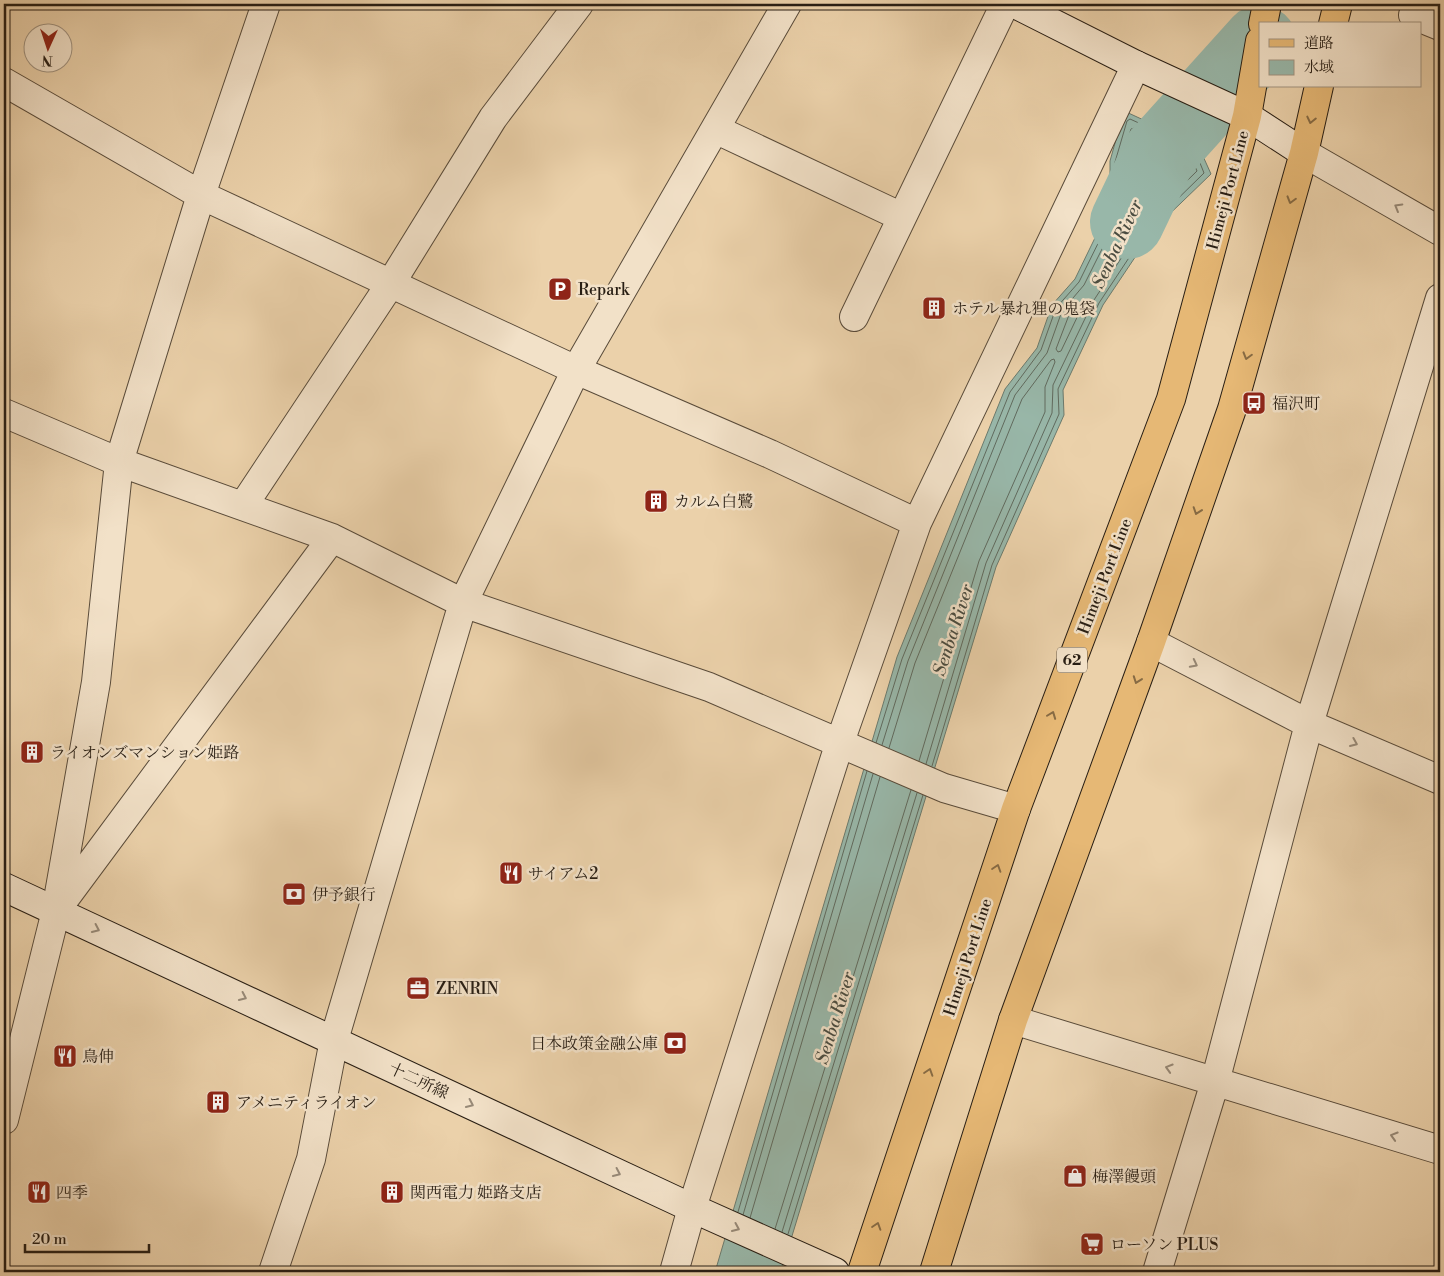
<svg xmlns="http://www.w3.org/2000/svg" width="1444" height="1276" font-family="'Libre Bodoni','Noto Serif JP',serif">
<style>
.water{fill:#98b7a9;stroke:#6b7a6d}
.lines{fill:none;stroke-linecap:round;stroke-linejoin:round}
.shore{stroke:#606a5e;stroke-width:1}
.river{stroke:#98b7a9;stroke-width:74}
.street-casing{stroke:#594b3a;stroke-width:30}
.secondary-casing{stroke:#281e14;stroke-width:30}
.primary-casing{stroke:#281e14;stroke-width:30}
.street{stroke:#f2e1c8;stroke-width:28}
.secondary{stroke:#f2e1c8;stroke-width:28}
.primary{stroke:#e6b875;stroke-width:28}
.oneway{stroke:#876b44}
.oneway2{stroke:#978977}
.labels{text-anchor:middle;stroke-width:5;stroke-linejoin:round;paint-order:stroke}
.shield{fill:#f2e1c8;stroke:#65584a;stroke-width:1}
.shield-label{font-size:15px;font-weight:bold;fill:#281e14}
.street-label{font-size:16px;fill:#281e14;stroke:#f2e1c8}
.poi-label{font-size:16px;fill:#281e14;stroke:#f2e1c8;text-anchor:start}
.water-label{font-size:18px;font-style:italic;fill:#4a4c41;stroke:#f2e1c8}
</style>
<rect width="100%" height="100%" fill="#ebd1aa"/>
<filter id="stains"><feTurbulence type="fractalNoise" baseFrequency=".004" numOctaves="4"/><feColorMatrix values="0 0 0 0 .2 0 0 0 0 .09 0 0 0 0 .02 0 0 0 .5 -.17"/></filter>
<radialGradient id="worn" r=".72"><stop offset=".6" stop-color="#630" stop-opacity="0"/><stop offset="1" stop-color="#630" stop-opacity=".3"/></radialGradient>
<!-- water -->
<path class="water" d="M1124 111 1198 145 1211 174 1154 229 1103 305 1063 390 1064 415 996 567 781 1272H715L897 657 1005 389 1037 348 1052 305 1075 279 1110 207V161Z"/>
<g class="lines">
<!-- shore -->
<path class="shore" d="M1139 138 1183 158 1188 169 1140 216 1114 252 1112 249 1128 212 1129 164 1136 140Z
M1081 303 1082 307 1061 351 1058 352 1056 349 1069 315Z
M876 743 902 659 1010 392 1041 350 1056 308 1079 282 1115 209V162L1127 121 1130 119 1194 148 1204 173 1150 226 1099 303 1058 389 1059 414 992 565 932 766
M882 745 908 661 1015 395 1047 353 1062 311 1084 285 1121 211V163L1131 129 1134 128 1189 153 1197 171 1144 223 1094 300 1053 385 1052 413 986 563 926 764
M889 748 915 663 1022 399 1051 360 1054 359 1055 362 1045 387V412L979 561 919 761
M738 1212 867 771
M743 1215 873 774
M750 1218 880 777
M775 1229 911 790
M782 1232 917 793
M788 1234 923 795"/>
<!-- river -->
<path class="river" d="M1127 222 1160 153 1260 42"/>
<!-- street casing -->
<g class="street-casing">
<path id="street" d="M1413 15 1440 26
M4 82 201 195 576 370 770 454 917 523
M715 129 902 217
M1304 153 1440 231
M854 317 1005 4
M4 413 119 462 332 538 463 603 709 687 944 788 1016 809
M243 506 391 283 493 118 579 4
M1151 642 1309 724 1440 780
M60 905 332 538
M1013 1020 1440 1150
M4 1120 56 911 96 682 119 462 201 195 266 4
M273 1272 311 1159 334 1040 463 603 576 370 787 4
M674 1272 692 1208 840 742 917 523 1136 65
M1157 1272 1215 1082 1309 724 1440 298"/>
</g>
<!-- secondary casing -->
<g class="secondary-casing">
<path id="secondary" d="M1015 4 1136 65 1247 116 1304 153
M4 887 692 1208 835 1272"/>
</g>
<!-- primary casing -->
<g class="primary-casing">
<path id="primary" d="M1263 24 1267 4
M1333 24 1338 4
M862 1272 1016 809 1171 399 1247 116 1260 41
M934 1272 1013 1020 1151 642 1232 409 1304 153 1319 86"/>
</g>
<!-- street -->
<use href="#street" class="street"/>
<!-- secondary -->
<use href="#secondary" class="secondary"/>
<!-- primary -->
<use href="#primary" class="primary"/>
</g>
<!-- one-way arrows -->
<defs><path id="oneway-chevron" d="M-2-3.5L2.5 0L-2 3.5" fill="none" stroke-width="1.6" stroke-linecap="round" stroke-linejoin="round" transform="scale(1.25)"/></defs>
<g class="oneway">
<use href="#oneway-chevron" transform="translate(1311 120) rotate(103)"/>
<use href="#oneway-chevron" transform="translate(1291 200) rotate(106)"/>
<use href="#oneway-chevron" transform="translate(1247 356) rotate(106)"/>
<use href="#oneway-chevron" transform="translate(1197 511) rotate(109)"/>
<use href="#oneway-chevron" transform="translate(1137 680) rotate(110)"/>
<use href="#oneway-chevron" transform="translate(1052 715) rotate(-69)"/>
<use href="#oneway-chevron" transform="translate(997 868) rotate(-72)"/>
<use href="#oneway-chevron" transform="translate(929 1072) rotate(-72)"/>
<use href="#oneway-chevron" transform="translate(877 1226) rotate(-72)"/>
</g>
<g class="oneway2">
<use href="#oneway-chevron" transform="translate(1398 207) rotate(-150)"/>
<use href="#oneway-chevron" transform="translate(1194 664) rotate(27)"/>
<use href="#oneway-chevron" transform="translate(1354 743) rotate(23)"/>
<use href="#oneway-chevron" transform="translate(96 929) rotate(25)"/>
<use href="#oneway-chevron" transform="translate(243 997) rotate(25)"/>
<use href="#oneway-chevron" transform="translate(1169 1068) rotate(-163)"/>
<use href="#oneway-chevron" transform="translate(470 1104) rotate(25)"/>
<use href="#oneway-chevron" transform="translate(1394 1136) rotate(-163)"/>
<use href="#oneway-chevron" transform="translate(617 1173) rotate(25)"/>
<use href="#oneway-chevron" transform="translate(736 1228) rotate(24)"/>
</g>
<!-- icons -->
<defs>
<g id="parking-square" transform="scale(1.25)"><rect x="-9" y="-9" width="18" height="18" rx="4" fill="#8f2418" stroke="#f2e1c8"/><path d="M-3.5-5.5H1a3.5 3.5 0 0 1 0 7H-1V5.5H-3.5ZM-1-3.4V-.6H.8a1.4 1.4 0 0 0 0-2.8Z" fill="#fff"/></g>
<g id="building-square" transform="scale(1.25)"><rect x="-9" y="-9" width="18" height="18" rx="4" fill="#8f2418" stroke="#f2e1c8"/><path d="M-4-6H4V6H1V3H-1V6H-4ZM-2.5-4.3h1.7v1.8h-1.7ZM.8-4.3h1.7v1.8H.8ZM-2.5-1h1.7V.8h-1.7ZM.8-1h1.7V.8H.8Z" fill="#fff"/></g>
<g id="bus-square" transform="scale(1.25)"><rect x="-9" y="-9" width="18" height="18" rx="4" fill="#8f2418" stroke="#f2e1c8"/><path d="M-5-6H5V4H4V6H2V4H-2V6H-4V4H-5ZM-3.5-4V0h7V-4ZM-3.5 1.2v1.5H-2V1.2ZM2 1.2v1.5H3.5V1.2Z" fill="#fff"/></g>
<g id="restaurant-square" transform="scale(1.25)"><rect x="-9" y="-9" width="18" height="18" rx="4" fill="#8f2418" stroke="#f2e1c8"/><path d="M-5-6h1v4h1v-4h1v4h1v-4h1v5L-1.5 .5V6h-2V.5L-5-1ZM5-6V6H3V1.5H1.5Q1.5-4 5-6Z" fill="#fff"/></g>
<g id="bank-square" transform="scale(1.25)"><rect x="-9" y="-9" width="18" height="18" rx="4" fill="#8f2418" stroke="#f2e1c8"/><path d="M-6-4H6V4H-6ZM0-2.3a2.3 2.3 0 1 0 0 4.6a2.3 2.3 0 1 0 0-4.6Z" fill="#fff"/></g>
<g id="office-square" transform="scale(1.25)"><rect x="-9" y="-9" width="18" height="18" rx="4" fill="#8f2418" stroke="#f2e1c8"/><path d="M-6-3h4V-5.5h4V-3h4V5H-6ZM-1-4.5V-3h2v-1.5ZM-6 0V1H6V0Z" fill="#fff"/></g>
<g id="shop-square" transform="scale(1.25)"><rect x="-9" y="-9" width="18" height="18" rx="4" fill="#8f2418" stroke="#f2e1c8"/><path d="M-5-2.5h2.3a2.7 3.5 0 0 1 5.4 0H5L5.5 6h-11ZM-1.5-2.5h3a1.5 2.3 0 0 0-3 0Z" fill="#fff"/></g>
<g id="supermarket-square" transform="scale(1.25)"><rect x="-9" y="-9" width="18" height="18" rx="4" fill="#8f2418" stroke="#f2e1c8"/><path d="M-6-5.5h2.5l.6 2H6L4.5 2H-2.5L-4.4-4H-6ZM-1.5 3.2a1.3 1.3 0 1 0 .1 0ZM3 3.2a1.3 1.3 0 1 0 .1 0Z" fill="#fff"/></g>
</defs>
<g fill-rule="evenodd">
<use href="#parking-square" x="560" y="289"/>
<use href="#building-square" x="934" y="308"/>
<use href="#bus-square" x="1254" y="403"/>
<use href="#building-square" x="656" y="501"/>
<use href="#building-square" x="32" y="752"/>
<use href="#restaurant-square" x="511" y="873"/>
<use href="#bank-square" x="294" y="894"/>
<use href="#office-square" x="418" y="988"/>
<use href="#bank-square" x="675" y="1043"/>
<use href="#restaurant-square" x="65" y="1056"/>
<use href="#building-square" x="218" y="1102"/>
<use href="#shop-square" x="1075" y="1176"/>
<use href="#restaurant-square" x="39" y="1192"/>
<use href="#building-square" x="392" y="1192"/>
<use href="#supermarket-square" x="1092" y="1244"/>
</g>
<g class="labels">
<!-- shield labels -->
<rect class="shield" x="1057" y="647.5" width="30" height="25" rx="4"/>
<g class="shield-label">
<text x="1072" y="665">62</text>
</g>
<!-- street labels -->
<g class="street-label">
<text transform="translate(1227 190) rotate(-75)" y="6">Himeji Port Line</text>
<text transform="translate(1104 576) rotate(-69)" y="6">Himeji Port Line</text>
<text transform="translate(967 957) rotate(-72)" y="6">Himeji Port Line</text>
<text transform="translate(419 1080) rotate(25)" y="6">十二所線</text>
</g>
<!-- poi labels -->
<g class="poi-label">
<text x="578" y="295">Repark</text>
<text x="952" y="314">ホテル暴れ狸の鬼袋</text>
<text x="1272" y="409">福沢町</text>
<text x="674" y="507">カルム白鷺</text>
<text x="50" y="758">ライオンズマンション姫路</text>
<text x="528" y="879">サイアム2</text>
<text x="312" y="900">伊予銀行</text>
<text x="436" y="994">ZENRIN</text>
<text x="658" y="1049" text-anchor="end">日本政策金融公庫</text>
<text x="82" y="1062">鳥伸</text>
<text x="236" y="1108">アメニティライオン</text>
<text x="1092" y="1182">梅澤饅頭</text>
<text x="56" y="1198">四季</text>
<text x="410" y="1198">関西電力 姫路支店</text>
<text x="1110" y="1250">ローソン PLUS</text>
</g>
<!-- water labels -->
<g class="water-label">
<text transform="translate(1117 244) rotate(-65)" y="6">Senba River</text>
<text transform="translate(953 630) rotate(-72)" y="6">Senba River</text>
<text transform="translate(835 1018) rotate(-73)" y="6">Senba River</text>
</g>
</g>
<!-- margin -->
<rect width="1444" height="1276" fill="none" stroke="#ebd1aa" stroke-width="20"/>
<rect x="5" y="5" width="1434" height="1266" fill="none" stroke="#281e14" stroke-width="2.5"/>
<rect x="10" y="10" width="1424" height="1256" fill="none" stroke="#281e14"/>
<!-- legend -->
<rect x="1259" y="22" width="162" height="65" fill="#f2e1c8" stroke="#a19380"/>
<rect x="1269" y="39" width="25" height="8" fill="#e6b875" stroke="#a19380"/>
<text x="1304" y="48" font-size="15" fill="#281e14">道路</text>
<rect x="1269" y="60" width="25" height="15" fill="#98b7a9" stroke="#a19380"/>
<text x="1304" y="72" font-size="15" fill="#281e14">水域</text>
<!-- north arrow -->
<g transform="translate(48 48) rotate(183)"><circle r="24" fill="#f2e1c8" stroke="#a19380"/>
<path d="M0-4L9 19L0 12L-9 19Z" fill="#8f2418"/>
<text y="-8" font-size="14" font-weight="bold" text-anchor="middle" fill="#281e14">N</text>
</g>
<!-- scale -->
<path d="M25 1244v8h124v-8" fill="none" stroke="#281e14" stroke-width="2.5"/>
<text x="32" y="1244" font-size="15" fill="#281e14" stroke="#f2e1c8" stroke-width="4" paint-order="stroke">20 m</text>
<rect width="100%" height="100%" filter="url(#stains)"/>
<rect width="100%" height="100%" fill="url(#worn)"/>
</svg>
